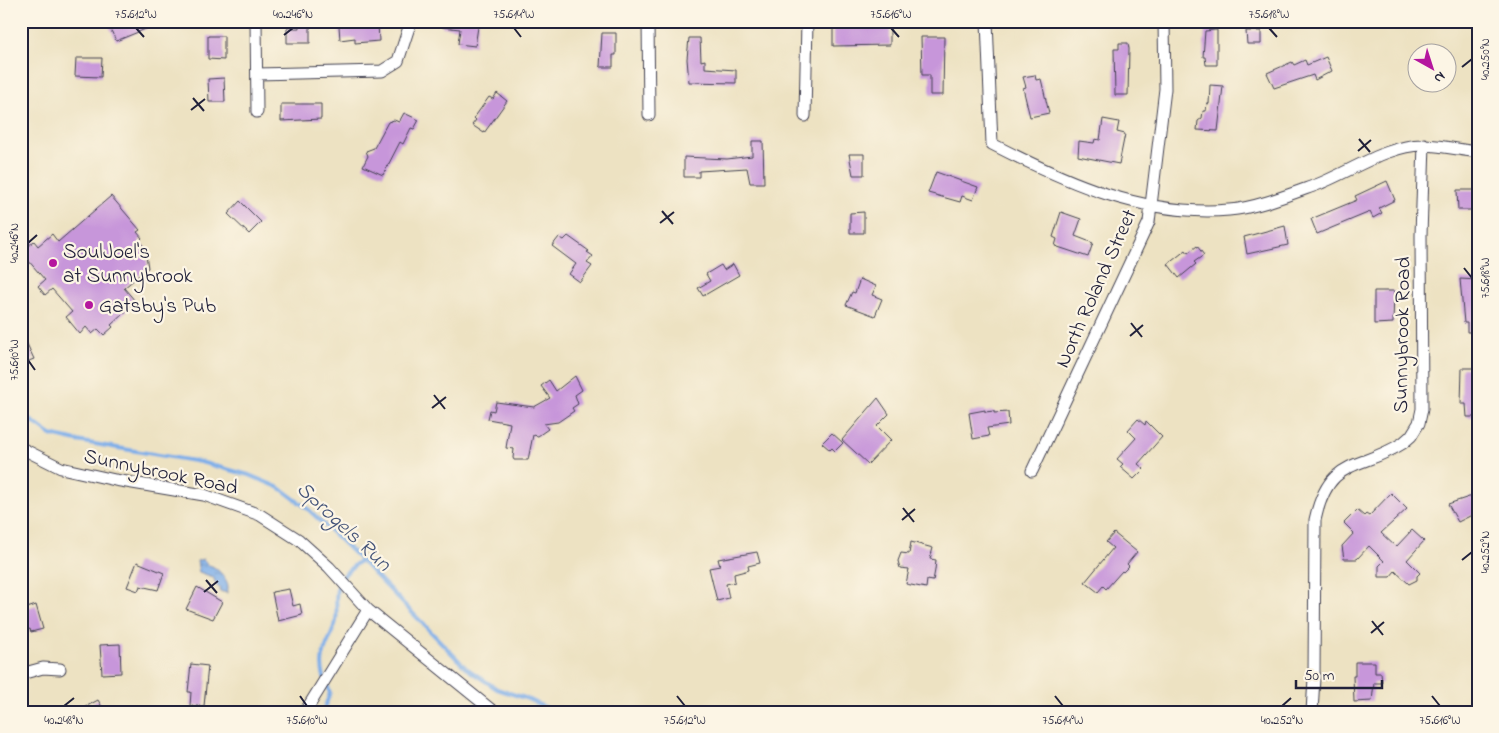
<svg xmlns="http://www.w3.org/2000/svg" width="1499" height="733" font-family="'Indie Flower',sans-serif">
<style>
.water{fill:url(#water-ripples);stroke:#506892}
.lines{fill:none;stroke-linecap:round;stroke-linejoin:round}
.stream{stroke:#7fafe9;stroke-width:4}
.building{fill:#c796da}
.minor-casing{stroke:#403f4f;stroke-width:13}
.minor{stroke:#fff;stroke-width:11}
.ticks{fill:none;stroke:#22223b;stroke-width:2}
.poi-dot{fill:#b5179e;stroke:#fcf5e5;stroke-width:2}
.labels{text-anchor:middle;stroke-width:4.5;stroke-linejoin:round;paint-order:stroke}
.poi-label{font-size:21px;fill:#22223b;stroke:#fcf5e5;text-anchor:start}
.street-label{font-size:21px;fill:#22223b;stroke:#fcf5e5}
.water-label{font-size:22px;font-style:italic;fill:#435378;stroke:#fcf5e5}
.neatline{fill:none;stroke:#22223b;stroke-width:2}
.ticks-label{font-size:12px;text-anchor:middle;fill:#22223b}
</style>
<defs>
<pattern id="water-ripples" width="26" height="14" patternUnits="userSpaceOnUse" patternTransform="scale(1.25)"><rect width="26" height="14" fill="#7fafe9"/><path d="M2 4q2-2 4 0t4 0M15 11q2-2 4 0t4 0" fill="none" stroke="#688ebe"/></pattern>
</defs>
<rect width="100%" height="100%" fill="#fcf5e5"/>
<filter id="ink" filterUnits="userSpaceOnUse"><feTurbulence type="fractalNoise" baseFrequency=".02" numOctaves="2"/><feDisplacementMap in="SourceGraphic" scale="10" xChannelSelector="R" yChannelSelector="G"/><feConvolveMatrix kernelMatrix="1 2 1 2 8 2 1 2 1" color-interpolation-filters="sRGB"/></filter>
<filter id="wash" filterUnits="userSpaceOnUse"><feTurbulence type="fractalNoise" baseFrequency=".0096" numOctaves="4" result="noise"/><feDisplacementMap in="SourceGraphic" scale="20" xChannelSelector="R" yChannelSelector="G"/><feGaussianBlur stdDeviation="1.12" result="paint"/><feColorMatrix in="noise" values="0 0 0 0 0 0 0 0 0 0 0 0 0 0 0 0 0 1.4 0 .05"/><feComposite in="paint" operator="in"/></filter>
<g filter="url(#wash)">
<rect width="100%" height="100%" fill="#ede2c2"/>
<!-- water -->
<path class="water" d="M203 559 208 565C215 565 227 578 228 586 228 588 226 590 227 593L219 591 220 587 217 586 213 577 199 572 197 561Z"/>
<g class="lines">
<!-- stream -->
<path class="stream" d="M21 413 51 435 77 441 200 462 249 475 280 488 308 509 361 560 466 668 497 689 528 699 555 712
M324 677C317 653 331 642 336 621 338 610 334 595 338 586 343 573 351 568 361 560
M323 712 330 693 327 683"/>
</g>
<g id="blocks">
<!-- building -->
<path class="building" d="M119 21H145L148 28 116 41 109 26Z
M299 21H310V43H287V28H299Z
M443 21H479L475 46 458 44 460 29 442 27Z
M833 21H890V45L833 46Z
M363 23H378L379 41 355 43V38L340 40 339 26Z
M1217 30V65H1206L1205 57H1203L1205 31Z
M1246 31H1261V44H1247Z
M602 33H616V55H613V67H600Z
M208 36H224V60L208 59Z
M921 37H944L943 95H930V75H922Z
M689 38H700L701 61 705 60V68L736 70V83L689 82 687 59Z
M1119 43H1128L1129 49 1128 95H1115L1114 49H1119Z
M1326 57 1332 71 1315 80 1313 75 1274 88 1267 73 1292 62 1294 65 1305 60 1307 65Z
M76 58H102L101 77 75 76Z
M1035 75 1036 80 1041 79 1049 113 1030 117 1023 88 1026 87 1023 77Z
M224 78 225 102H209L208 79Z
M1210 85 1223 86 1218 131 1197 130 1198 121 1202 118 1203 111H1206L1207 103 1209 104Z
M497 93 507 101 484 133 472 125 476 120 474 118 489 97 493 99Z
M281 104H321V119L281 121Z
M404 113 419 120 414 129 411 128 403 144 400 142 383 175 363 166 368 156 366 151 374 148 388 122 394 120 399 122Z
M1103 119 1119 122 1117 132 1125 134 1119 164 1078 156 1079 141 1094 143 1095 139 1100 140Z
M752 141H763L764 183H750L747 168 699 171V177H684V157L727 159 752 156Z
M849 154H864V175H853Z
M936 172 978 187 973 200 962 196 960 202 928 193Z
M1387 181 1395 200 1379 208 1382 213 1373 218 1370 212 1317 234 1311 219 1357 200 1355 196Z
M1457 190H1478V210H1458Z
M111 196 140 230 137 232 142 238 139 241 145 248 148 268 124 288 136 302 111 325 113 327 104 335 98 329 92 334 86 327 80 334 66 317 72 312 52 289 45 295 38 286 45 280 21 252 34 241 38 246 52 234 58 242Z
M240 201 261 222 249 234 228 214Z
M864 212V233H850V213Z
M1061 212 1081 219 1075 236 1093 243 1088 257 1055 246 1057 239 1053 237Z
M1285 226 1288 245 1247 254 1244 237Z
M568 236 589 251 587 252 593 256 587 263 592 266 580 282 569 274 576 264 552 246 559 237 564 240Z
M1197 246 1204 255 1194 262 1196 264 1179 278 1168 264 1186 250 1188 253Z
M733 264 739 275 703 296 698 288 710 281 706 274 721 265 724 270Z
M860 279 876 286 872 295 882 299 875 316 846 305 852 292 855 293Z
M1460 279 1478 280V332H1467V323H1464Z
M1374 291H1394L1393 323 1374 324Z
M21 331 34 359 21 364Z
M1462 368H1478V417H1467L1466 404H1461Z
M575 376 582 390 575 395 578 404 572 408 574 411 558 422 544 424 548 429 538 436 533 435 528 460H514L513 458 514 449 506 448 510 423 488 419 490 410 494 411 496 402 534 407 550 398 541 386 549 380 556 391Z
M878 398 889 414 877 426 891 440 868 464 842 440Z
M985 410V412L994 411V413L1008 412 1009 425 987 428 989 436 973 439 969 413Z
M1138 419 1145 425 1146 421 1162 437 1138 464 1144 469 1134 479 1120 467 1123 464 1117 459 1136 438 1128 430Z
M832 433 843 443 835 451 832 448 830 450 822 443Z
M1391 493 1407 509 1381 533 1396 547 1412 530 1424 541 1407 560 1420 573 1417 576V580L1409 584 1395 571 1390 577H1379V566L1384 561 1369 546 1357 559H1344L1342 546 1354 533 1344 523 1357 510 1364 516 1366 514 1369 516Z
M1478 494V512L1458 522 1448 504Z
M1114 533 1137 552 1127 564 1129 566 1123 572 1122 571 1106 589 1103 586 1098 592 1085 582 1113 548 1106 542Z
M911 542 933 548 930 559 936 560 935 570 933 581 927 580 926 588 906 584 909 569 900 568 898 561 901 553 909 554Z
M757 552 760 563 748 566 749 570 734 574 735 582 726 584 729 598 717 601 709 568 720 566 718 559Z
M137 562 164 573 158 590 140 586 138 591 127 587Z
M197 587 222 602 213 619 186 609Z
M289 589 293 606 300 604 302 615 278 621 272 592Z
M36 605 43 629 31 632 30 629 21 632V612L24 611V609Z
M120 644 121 673 102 674 100 645Z
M1355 662H1375V673H1381L1382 683H1374L1372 701 1354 702 1353 676H1355Z
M191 664 208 666 204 706H190L191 692H188Z
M98 700 105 712H76Z"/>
</g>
</g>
<g filter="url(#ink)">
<use href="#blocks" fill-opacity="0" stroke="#403f4f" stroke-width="1"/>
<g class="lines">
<!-- minor casing -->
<g class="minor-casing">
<path id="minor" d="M256 21 257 112
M648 21 649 115
M987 21 992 144C1066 182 1143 217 1229 210 1256 208 1291 194 1316 185 1348 173 1391 143 1425 145 1443 146 1461 150 1478 152
M257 74 382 71 398 61 411 21
M805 116 807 21
M21 448 61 468 115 480 204 495 260 515 299 540 329 567 368 610 494 712
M1032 471 1149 222 1165 89 1164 21
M21 674 43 668 60 669
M305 712 368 610
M1312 712 1314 678 1315 520C1329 456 1359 471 1403 443L1411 436 1419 423 1422 409 1421 235 1424 144"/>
</g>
<!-- minor -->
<use href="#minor" class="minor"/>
</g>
</g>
<!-- ticks -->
<path class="ticks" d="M136 28 144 37M514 28 521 37M891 28 899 37M1269 28 1277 37M284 35 293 28M1462 67 1472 59M193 98 204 111M191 110 205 99M1359 139 1370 152M1358 151 1371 140M662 211 673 224M660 223 674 212M28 243 37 235M1464 268 1472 278M1131 323 1142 337M1130 336 1143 325M28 360 35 370M434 395 445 409M432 408 446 397M903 508 914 522M902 520 915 509M1462 560 1472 552M206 580 217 593M204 592 218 581M1372 621 1383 635M1371 633 1384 622M300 696 307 706M677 696 685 706M1055 696 1063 706M1432 696 1440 706M64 706 74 698M1282 706 1291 698"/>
<!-- markers -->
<g class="poi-dot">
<circle cx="53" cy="263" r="5"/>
<circle cx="89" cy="305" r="5"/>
</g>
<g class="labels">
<!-- poi labels -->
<g class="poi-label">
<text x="63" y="258">SoulJoel's<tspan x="63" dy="24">at Sunnybrook</tspan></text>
<text x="99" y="312">Gatsby's Pub</text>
</g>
<!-- street labels -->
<g class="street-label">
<text transform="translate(1095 288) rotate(-66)" y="7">North Roland Street</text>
<text transform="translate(1401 335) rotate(-89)" y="7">Sunnybrook Road</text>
<text transform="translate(161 471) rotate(12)" y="7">Sunnybrook Road</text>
</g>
<!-- water labels -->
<g class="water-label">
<text transform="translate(345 525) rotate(43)" y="8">Sprogels Run</text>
</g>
</g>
<!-- margin -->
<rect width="1499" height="733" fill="none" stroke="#fcf5e5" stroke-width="55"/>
<!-- north arrow -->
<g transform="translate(1432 68) rotate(141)"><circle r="24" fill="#fcf5e5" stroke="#a5a1a1"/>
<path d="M0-4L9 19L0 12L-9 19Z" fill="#b5179e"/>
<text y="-8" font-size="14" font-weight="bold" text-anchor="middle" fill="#22223b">N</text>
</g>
<!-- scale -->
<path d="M1296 680v8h86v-8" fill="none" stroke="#22223b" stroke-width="2.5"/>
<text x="1304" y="680" font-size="15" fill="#22223b" stroke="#fcf5e5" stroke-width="4" paint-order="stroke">50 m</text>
<rect x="28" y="28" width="1444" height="678" class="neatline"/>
<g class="ticks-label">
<text x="136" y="18">75.612°W</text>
<text x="293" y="18">40.246°N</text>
<text x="514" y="18">75.614°W</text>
<text x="891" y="18">75.616°W</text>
<text x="1269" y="18">75.618°W</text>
<text transform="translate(1485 59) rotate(-90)" y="4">40.250°N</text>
<text transform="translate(14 243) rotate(-90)" y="4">40.246°N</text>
<text transform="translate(1485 278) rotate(-90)" y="4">75.618°W</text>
<text transform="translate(14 360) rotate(-90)" y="4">75.610°W</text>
<text transform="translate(1485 552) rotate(-90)" y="4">40.252°N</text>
<text x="64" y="724">40.248°N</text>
<text x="307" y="724">75.610°W</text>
<text x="685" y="724">75.612°W</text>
<text x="1063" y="724">75.614°W</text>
<text x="1282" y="724">40.252°N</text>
<text x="1440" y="724">75.616°W</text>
</g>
</svg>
